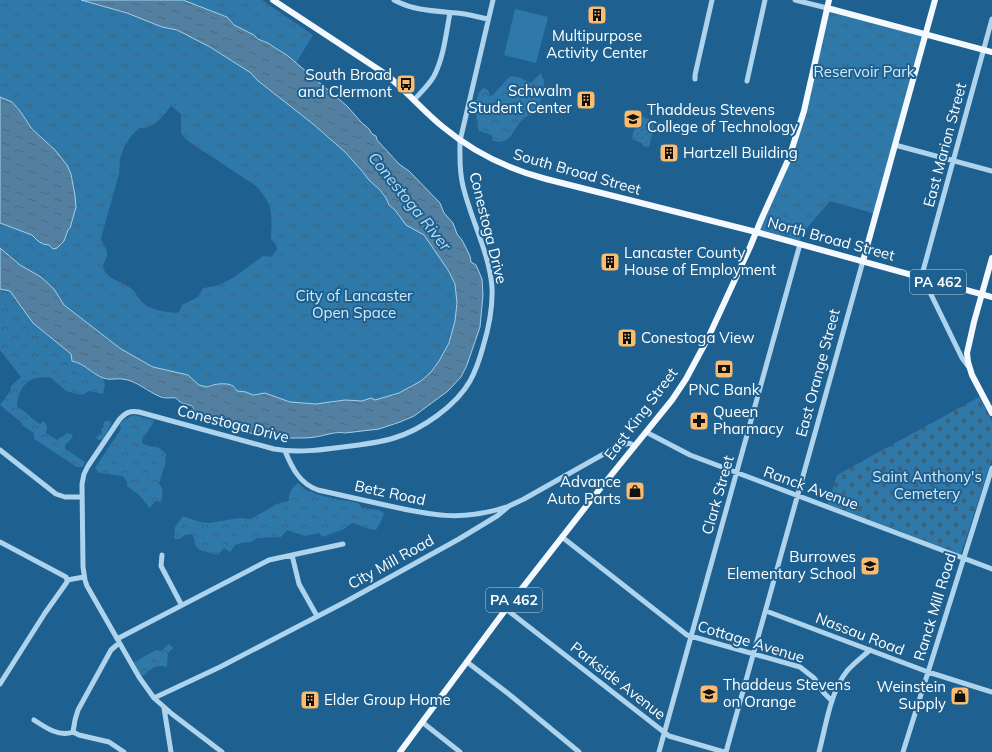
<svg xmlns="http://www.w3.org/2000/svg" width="992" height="752" font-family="Mulish,sans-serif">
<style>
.grass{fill:#2f79aa}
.forest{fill:url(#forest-crowns)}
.cemetery{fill:url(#cemetery-stones)}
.park{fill:url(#park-tufts);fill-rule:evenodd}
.garden{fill:url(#garden-dots)}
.water{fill:url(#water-ripples);stroke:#a1d0ee}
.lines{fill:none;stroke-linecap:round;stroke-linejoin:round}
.minor{stroke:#add3ed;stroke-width:5}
.major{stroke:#f3f9ff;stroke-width:6}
.labels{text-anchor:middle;stroke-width:4;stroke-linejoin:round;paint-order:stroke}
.shield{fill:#1e608f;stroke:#bccfdd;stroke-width:1}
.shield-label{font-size:14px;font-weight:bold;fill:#fff}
.poi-label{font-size:15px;fill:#fff;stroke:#1e608f;text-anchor:start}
.park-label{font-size:15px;fill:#d3eaf9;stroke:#1e608f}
.street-label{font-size:15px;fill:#fff;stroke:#1e608f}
.water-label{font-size:16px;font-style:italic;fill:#b9dcf4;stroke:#1e608f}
</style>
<defs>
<pattern id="forest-crowns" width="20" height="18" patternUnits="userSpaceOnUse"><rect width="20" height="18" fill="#2f79aa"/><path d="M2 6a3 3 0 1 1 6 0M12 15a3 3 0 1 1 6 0" fill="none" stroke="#3e627b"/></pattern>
<pattern id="cemetery-stones" width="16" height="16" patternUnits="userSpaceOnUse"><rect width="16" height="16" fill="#2f79aa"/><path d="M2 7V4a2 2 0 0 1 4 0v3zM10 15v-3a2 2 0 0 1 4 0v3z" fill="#3e627b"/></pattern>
<pattern id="park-tufts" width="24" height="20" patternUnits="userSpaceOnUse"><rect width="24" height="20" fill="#2f79aa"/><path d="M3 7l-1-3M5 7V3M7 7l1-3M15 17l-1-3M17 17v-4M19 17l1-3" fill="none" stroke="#3e627b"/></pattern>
<pattern id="garden-dots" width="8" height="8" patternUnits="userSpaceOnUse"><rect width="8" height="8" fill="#2f79aa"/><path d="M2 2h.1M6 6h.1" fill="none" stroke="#3e627b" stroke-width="1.8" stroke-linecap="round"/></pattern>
<pattern id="water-ripples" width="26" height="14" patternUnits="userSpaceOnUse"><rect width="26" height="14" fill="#5380a0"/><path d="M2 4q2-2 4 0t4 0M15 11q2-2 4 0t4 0" fill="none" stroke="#50697a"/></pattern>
</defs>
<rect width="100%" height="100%" fill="#1e608f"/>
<!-- grass -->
<path class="grass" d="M515 9 548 17 536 63 504 55Z
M105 421H110L111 424 103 439 98 440 96 437 102 433 101 429 104 427 103 424Z"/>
<!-- forest -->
<path class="forest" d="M541 73C542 76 544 80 544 82 544 89 540 108 535 112 531 115 525 116 522 120 511 132 512 145 492 141V135L479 131C476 119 472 94 484 88L488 90 490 96 493 95 509 77C516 74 524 80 531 83Z
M0 289 10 290 33 323 71 354 72 361 88 367 103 378 105 385 103 394 89 391 82 395 66 391 50 377C44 378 35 377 31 380 21 385 17 397 17 407 26 411 31 419 40 424L44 421 47 427 46 433 57 440 67 433 73 435 71 439 65 445V449L85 462 83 467H77L36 440 34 439V433L22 425V423L0 405 11 390V386L21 377 0 350Z
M134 415 154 420C151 428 146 433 142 440L143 444 149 446 157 447 166 453 165 465 159 483 163 490 161 502 155 501 150 508 139 495 127 486V482L123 476 99 473 95 468 121 429 120 424 125 419Z
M298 483C311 497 340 499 358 503L362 508 379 510 384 513 380 523 376 530C367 529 360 525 352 523L344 529 322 537 319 533 305 536 287 530 281 537 257 538 251 542 241 543 235 545 230 552 224 548 218 555 200 550 195 545 194 538 191 534 185 535 179 539H174L175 527 183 516 200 522 209 523 239 518 251 519 277 504 289 501C288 493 292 488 298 483Z
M169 644 173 648 168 653 167 667C153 664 153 668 143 676L140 675 134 662 156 650 161 651Z"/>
<!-- cemetery -->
<path class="cemetery" d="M979 397 992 421V458L961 554 828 504 837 475Z"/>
<!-- park -->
<path class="park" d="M0 0H81L127 13 162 27 176 30 191 36 251 73 257 80 313 124 345 152 362 171 369 180 380 190 386 198 391 207 395 210 424 235 438 253 455 284 457 303 455 321 449 343 439 361 431 372 421 381 399 393 375 400 371 398 362 401 345 400 316 404 290 402 258 393 253 395 246 392 237 391 234 387 210 384 207 387 199 385 188 375 153 367 121 349 64 305 54 289 41 277 20 265 0 248ZM171 106 181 114V134L188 141 256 186C274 205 272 214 271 239L276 245 277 250 271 257 263 256C242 270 230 285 203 288L198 297 182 305 179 312 176 313C168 312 157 311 149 307 140 303 137 292 129 287 122 282 108 279 104 270 101 265 107 260 107 255 108 248 102 245 101 238L119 174 120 159 124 147 132 135 139 128C155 129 162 117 171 106Z
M183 0H262L313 35 296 63 276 47 234 25 227 17Z
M827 8 926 34 876 214 830 201 801 235 800 244 756 232 799 127Z"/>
<!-- garden -->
<path class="garden" d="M634 109 643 117 649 119 654 126 649 147 643 146V144L632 139 637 116 633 115Z"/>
<!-- water -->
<path class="water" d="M81 0H183L227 17 234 25 254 35 258 39 268 43 288 56 347 106 361 122 369 129 372 134 376 136 377 140 399 164 409 171 440 203 444 213 453 223 457 234 462 240 470 256 471 262 476 265 482 279 483 295 480 327 467 365 461 377 448 391 414 416 400 422 379 429 345 433C335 431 324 436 315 437 310 438 303 438 297 438 269 439 239 433 215 419 209 416 201 416 195 411 192 408 195 409 192 406 185 403 182 405 176 398 171 397 166 399 161 397 148 392 136 380 122 379 114 378 109 381 101 377 90 372 85 364 72 361L71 354 33 323 10 291 0 289V248L20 265 41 277 54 289 64 305 121 349 153 367 188 375 199 385 207 387C212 384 228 382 233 386 235 388 236 390 237 391L246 392 253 395 265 393 290 402 316 404 345 400 362 401 371 398 375 400 399 393 421 381 431 372 439 361 449 343 455 321 457 303 455 284 448 270 424 235 406 225 395 210 389 205 386 198 380 190 369 180 362 171 345 152 313 124 257 80 251 73 210 47 177 30 162 27 127 13Z
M0 97 12 102 20 111 32 129 55 150 67 165 71 174 75 196 76 207 70 228 68 230 64 241 57 248 53 249 49 245 43 244 38 241 32 235 0 223Z"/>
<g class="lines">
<!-- minor -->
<path class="minor" d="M394 0C414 11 435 11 457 13 468 14 478 17 488 19
M795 0 827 8
M695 79V75L712 0
M747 81 765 0
M414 100C421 92 429 85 434 76 444 57 446 33 450 13
M895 145 992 171
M968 366 962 358 923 278V271L992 19
M646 432 690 455 992 569
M0 450 56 494 65 497H82
M285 451C292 468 300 484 318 490 341 495 363 500 385 505 429 515 462 522 506 507
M562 537 687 635 800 667 814 678 824 693 832 701
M0 542 66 577 67 580
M162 555 161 566 181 604
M292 555 299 584 317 616
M67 580 84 577
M506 609 669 736 724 752
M766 611 928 672 992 692
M117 639 269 560 343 544
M119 643 111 650 78 710 75 720 73 732 79 735 109 742 124 752
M467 662 510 695 579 752
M0 684 45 613 67 582V580
M154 698 220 667 347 601 459 539 497 516 509 506 524 499 616 447 629 443 635 446
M164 708 171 752
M34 720C46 728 59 737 73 732
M422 722 460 752
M222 752 172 714 154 698 139 677 87 586 85 580 83 567 82 484 84 474 88 466 119 420C125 413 130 410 139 412L274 449C297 453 321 450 343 447 360 445 378 443 394 438 421 430 456 406 470 381 476 370 480 358 483 347 489 327 493 308 492 287 489 252 471 220 463 186 459 171 460 156 460 141L493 0
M659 752 800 244
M726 752 863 261
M819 752C826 726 830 692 847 671 854 663 862 657 870 650
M903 752 992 468"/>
<!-- major -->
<path class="major" d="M273 0 384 73C405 89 422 110 443 127 473 152 508 169 546 179L756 232 992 297
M827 8 992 52
M992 258 974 322 967 353 968 362 972 375 992 413
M863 261 935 0
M400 752 506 609 591 500 672 400 686 379 708 338 750 247 761 220 789 158 804 111 829 0"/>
</g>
<!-- icons -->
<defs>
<g id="building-square" transform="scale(1)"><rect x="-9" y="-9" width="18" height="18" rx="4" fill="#fbbd6d" stroke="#1e608f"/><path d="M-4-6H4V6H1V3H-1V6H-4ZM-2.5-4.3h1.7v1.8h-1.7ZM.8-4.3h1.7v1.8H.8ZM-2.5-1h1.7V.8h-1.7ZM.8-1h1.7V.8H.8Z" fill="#111"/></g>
<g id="bus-square" transform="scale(1)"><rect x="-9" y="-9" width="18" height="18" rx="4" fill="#fbbd6d" stroke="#1e608f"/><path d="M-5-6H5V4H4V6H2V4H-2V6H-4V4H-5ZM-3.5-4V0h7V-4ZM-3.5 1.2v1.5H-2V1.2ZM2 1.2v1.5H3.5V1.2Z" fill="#111"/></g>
<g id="university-square" transform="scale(1)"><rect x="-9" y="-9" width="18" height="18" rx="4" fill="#fbbd6d" stroke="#1e608f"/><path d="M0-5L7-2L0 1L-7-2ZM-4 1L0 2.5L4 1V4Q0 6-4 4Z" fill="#111"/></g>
<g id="bank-square" transform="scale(1)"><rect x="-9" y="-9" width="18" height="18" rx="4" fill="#fbbd6d" stroke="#1e608f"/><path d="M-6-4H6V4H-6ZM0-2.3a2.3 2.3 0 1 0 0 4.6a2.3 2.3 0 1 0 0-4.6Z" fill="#111"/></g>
<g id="pharmacy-square" transform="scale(1)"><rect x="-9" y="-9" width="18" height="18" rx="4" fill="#fbbd6d" stroke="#1e608f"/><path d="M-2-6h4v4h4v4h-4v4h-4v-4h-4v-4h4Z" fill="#111"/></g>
<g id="shop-square" transform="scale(1)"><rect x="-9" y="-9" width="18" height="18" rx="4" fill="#fbbd6d" stroke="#1e608f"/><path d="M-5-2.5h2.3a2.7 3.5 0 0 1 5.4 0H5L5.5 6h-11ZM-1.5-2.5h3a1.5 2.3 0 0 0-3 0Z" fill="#111"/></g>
<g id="school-square" transform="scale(1)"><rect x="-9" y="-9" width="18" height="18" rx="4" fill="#fbbd6d" stroke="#1e608f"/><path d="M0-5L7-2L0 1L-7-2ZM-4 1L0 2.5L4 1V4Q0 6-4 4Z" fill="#111"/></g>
</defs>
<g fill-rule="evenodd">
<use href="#building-square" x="597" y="15"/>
<use href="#bus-square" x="406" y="84"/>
<use href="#building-square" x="586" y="100"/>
<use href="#university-square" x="633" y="119"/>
<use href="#building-square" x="669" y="153"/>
<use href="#building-square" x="610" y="262"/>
<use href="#building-square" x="627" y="338"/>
<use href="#bank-square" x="724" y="369"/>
<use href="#pharmacy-square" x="699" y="421"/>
<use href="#shop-square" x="635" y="491"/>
<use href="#school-square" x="870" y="566"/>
<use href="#university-square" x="709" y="694"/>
<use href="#shop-square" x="960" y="696"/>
<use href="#building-square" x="310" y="700"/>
</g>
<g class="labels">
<!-- shield labels -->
<g class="shield">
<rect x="910" y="270" width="56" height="24" rx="3"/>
<rect x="486" y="588" width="56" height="24" rx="3"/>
</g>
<g class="shield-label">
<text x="938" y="287">PA 462</text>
<text x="514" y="605">PA 462</text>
</g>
<!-- poi labels -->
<g class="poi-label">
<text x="597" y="41" text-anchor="middle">Multipurpose<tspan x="597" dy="17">Activity Center</tspan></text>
<text x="392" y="80" text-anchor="end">South Broad<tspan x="392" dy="17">and Clermont</tspan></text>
<text x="572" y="96" text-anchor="end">Schwalm<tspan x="572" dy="17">Student Center</tspan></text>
<text x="647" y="115">Thaddeus Stevens<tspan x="647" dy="17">College of Technology</tspan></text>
<text x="683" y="158">Hartzell Building</text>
<text x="624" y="258">Lancaster County<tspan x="624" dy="17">House of Employment</tspan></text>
<text x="641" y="343">Conestoga View</text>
<text x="724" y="395" text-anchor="middle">PNC Bank</text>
<text x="713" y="417">Queen<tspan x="713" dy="17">Pharmacy</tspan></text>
<text x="621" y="487" text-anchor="end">Advance<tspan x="621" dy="17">Auto Parts</tspan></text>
<text x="856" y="562" text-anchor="end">Burrowes<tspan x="856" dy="17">Elementary School</tspan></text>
<text x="723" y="690">Thaddeus Stevens<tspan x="723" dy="17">on Orange</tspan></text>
<text x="946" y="692" text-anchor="end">Weinstein<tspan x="946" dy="17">Supply</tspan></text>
<text x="324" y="705">Elder Group Home</text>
</g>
<!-- park labels -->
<g class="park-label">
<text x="864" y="77">Reservoir Park</text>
<text x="354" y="301">City of Lancaster<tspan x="354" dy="17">Open Space</tspan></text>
<text x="927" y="482">Saint Anthony's<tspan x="927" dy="17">Cemetery</tspan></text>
</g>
<!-- street labels -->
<g class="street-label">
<text transform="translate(945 145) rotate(-75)" y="5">East Marion Street</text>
<text transform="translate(577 172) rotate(16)" y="5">South Broad Street</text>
<text transform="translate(488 228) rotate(76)" y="5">Conestoga Drive</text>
<text transform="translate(831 239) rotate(15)" y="5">North Broad Street</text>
<text transform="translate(818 373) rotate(-75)" y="5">East Orange Street</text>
<text transform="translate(641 414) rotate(-53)" y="5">East King Street</text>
<text transform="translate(233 424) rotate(14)" y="5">Conestoga Drive</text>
<text transform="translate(811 488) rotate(20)" y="5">Ranck Avenue</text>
<text transform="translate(390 493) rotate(12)" y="5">Betz Road</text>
<text transform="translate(718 495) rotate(-74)" y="5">Clark Street</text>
<text transform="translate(391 562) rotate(-29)" y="5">City Mill Road</text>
<text transform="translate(935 607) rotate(-73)" y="5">Ranck Mill Road</text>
<text transform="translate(860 634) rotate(21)" y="5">Nassau Road</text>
<text transform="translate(751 642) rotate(17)" y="5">Cottage Avenue</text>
<text transform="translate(618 681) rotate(38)" y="5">Parkside Avenue</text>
</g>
<!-- water labels -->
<g class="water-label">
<text transform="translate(410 201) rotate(51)" y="6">Conestoga River</text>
</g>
</g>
</svg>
